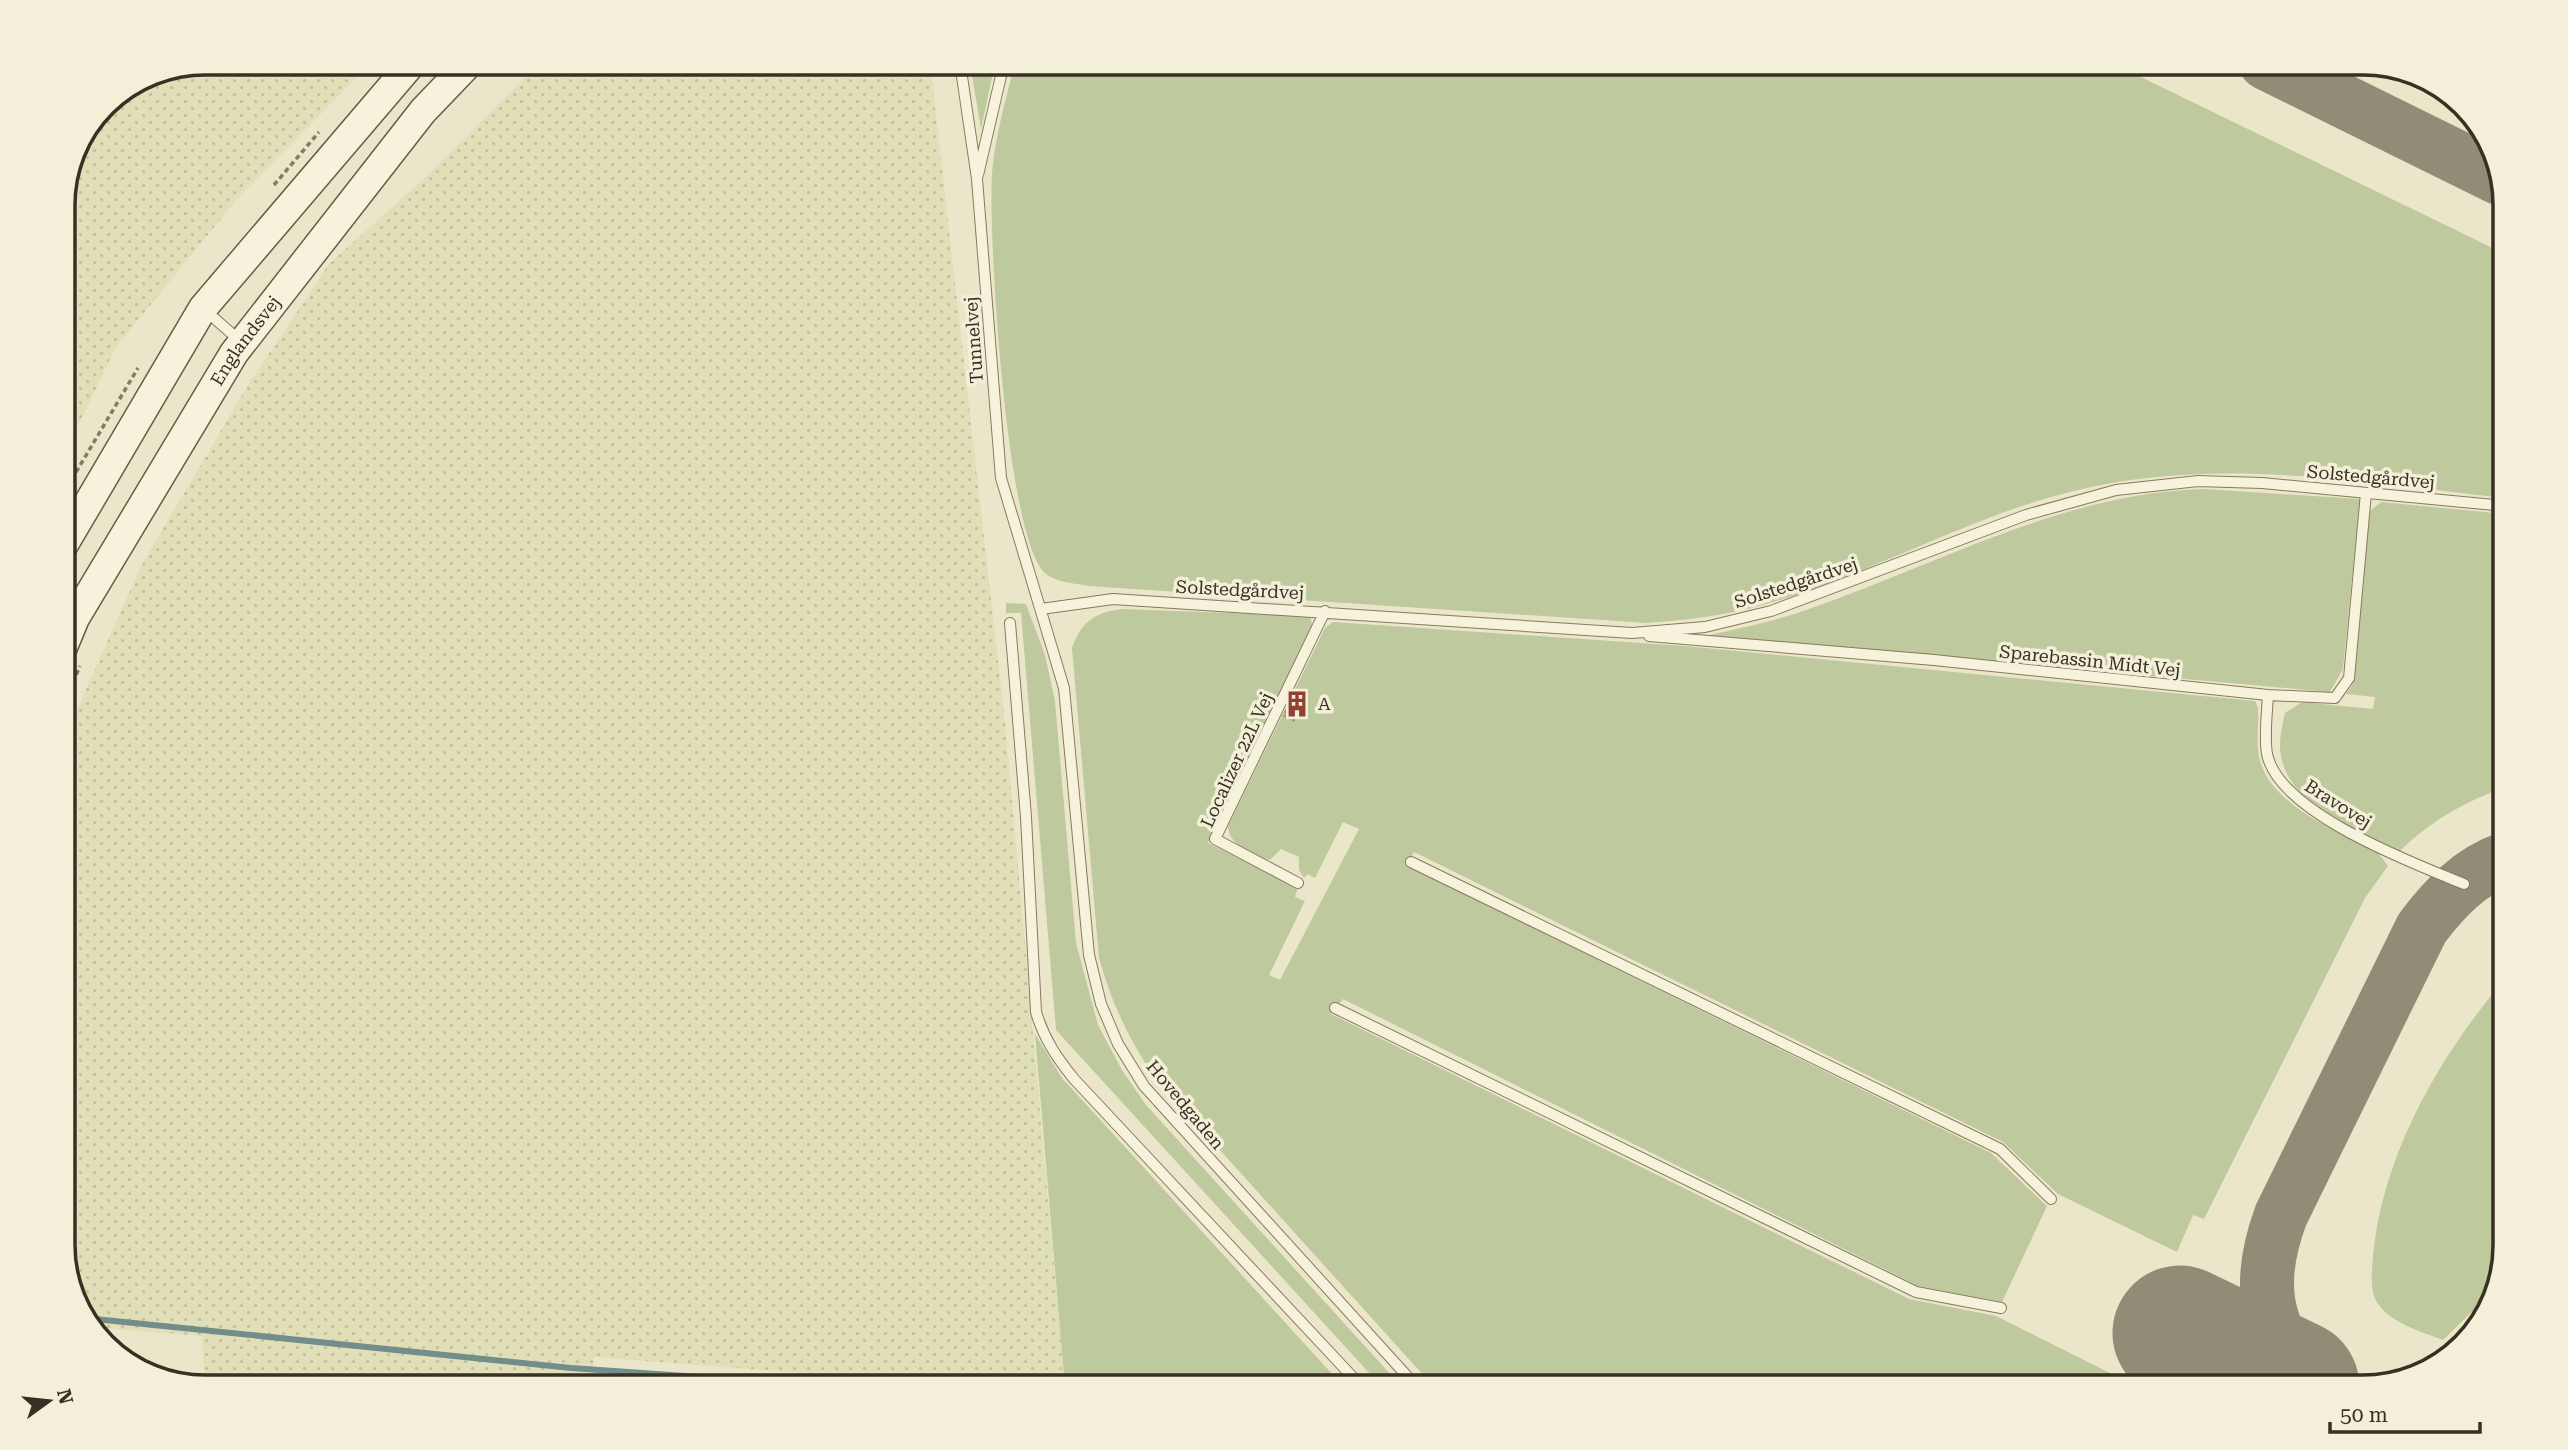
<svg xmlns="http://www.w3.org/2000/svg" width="2568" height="1450" font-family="'Roboto Serif',serif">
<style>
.farmland{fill:url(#farmland-dots)}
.grass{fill:#bec99e}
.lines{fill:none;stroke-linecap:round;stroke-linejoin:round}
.stream{stroke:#718e8b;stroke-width:6}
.taxiway{stroke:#928b76;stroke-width:54}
.runway{stroke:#928b76;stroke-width:135}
.building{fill:url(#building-cross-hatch)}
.service-casing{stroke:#867a5f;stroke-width:12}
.secondary-casing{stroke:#685b42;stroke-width:31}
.path{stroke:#867a5f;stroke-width:3.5;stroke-dasharray:5 3.5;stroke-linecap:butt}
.service{stroke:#f6f2dc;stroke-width:10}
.secondary{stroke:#f6f2dc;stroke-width:28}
.labels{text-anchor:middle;stroke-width:7;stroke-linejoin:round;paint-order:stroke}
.street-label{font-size:18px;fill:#383022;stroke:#f3efd9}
.poi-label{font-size:18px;fill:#383022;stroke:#f3efd9;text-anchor:start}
.rim{fill:none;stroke:#383022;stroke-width:3.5}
</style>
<defs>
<pattern id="farmland-dots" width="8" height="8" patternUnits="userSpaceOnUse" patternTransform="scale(1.75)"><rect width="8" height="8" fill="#e0dfb8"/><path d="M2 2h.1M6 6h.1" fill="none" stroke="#c1c09e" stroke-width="1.8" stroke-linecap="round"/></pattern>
<pattern id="building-cross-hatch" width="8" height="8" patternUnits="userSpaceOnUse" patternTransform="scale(1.75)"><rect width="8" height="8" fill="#c6a883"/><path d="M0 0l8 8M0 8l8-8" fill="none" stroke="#a2896b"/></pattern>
</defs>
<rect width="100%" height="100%" fill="#ebe6ca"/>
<!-- farmland -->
<path class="farmland" d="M205 63H371L239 197 116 347 63 457V196L74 150 105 104 151 74Z
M540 63H930L1005 722 1065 1387H982L593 1357 595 1387H205L202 1336 90 1327 87 1323 63 1254V741L141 566 248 385 329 264 427 176Z"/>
<!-- grass -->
<path class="grass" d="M970 63H995L981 129Z
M1015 63H2112L2505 254V498C2362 482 2216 456 2074 491 1966 517 1869 576 1762 605 1724 616 1686 620 1647 623L1089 586C1075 583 1055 583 1044 572 1006 534 988 234 992 173 995 136 1006 99 1015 63Z
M2204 489 2360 499 2343 669 2330 692 1706 636C1741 628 1775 621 1809 609 1939 564 2063 493 2204 489Z
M2381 502 2505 514V787C2465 802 2430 821 2400 851 2359 830 2291 809 2281 756 2278 742 2282 727 2285 713L2302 702 2373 709 2375 697 2346 694 2353 684 2370 511Z
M1006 603 1026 604 1045 655 1055 701 1076 943 1098 1025 1122 1070 1146 1105 1402 1387H1382L1056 1030 1021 613H1006Z
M1122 609 1310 616 1313 629 1208 843 1298 887 1295 897 1305 901 1269 975 1280 980 1359 829 1343 822 1315 878 1308 874 1304 878 1299 870V857L1281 849 1270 860C1254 856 1228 845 1228 826L1325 628 1333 622 1685 646 2255 701 2258 708C2259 723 2256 742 2259 757 2269 806 2340 831 2379 854L2388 866 2365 898 2204 1219 2193 1215 2177 1252 2058 1194 2003 1142 1414 852 1407 866 1991 1153 2047 1206 2002 1302 1918 1286 1343 999 1331 1014 1909 1299 1996 1316 2138 1387H1434L1154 1077C1129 1039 1111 1002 1099 958L1072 648C1081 622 1095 612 1122 609Z
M2505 979V1245L2492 1292 2443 1340C2420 1331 2393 1324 2378 1304 2369 1291 2372 1272 2373 1257 2382 1155 2440 1055 2505 979Z
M1035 1034 1062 1078 1344 1387H1065Z"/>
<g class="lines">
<!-- stream -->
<path class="stream" d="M85 1318 571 1368 842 1387"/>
<!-- taxiway -->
<path class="taxiway" d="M2266 63 2499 178
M2310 1387C2265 1328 2255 1285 2281 1215L2422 928C2444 899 2470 871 2505 859"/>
<!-- runway -->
<path class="runway" d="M2180 1333 2292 1387"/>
</g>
<!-- building -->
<path class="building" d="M1293 695 1305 702 1294 722 1282 716Z"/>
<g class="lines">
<!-- service casing -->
<g class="service-casing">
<path id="service" d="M960 63 977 179 1001 478 1064 688 1089 955 1101 1004 1118 1044 1144 1086 1417 1387
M978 175 1004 63
M206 311 239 340
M1041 609 1113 599 1632 633 1705 627 1771 611 2026 515 2116 490 2198 481 2262 483 2505 506
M1010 623 1026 817 1036 1012C1044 1039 1057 1058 1074 1079L1362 1387
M1649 636 1934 660 2268 695 2335 698 2349 678 2366 493
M2268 695C2267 714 2264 736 2267 754 2279 813 2413 863 2464 884
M1411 862 2000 1149 2051 1199
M1298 883 1215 839 1325 611
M1335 1008 1916 1292 2001 1308"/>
</g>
<!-- secondary casing -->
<g class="secondary-casing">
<g id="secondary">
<path d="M63 546 203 308 412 63"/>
<path id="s1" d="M63 647 75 618 234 353 423 111 469 63"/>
</g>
</g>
<!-- path -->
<path class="path" d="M274 185 319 132
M63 494 138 368
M63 706 80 666"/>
<!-- service -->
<use href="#service" class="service"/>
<!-- secondary -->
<use href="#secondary" class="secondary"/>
</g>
<!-- icons -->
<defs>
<g id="building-bare" transform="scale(2.1)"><path d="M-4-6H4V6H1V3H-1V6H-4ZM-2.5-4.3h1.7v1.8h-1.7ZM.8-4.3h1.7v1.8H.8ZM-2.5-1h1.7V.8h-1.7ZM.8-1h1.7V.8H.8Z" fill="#904134" stroke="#f3efd9" stroke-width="2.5" paint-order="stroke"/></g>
</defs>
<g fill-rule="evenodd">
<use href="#building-bare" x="1297" y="704"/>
</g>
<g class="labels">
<!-- street labels -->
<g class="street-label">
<text transform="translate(974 340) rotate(-94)" y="6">Tunnelvej</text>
<text dy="6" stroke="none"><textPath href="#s1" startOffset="357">Englandsvej</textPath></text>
<text transform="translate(2371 477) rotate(5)" y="6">Solstedgårdvej</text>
<text transform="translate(1796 583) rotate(-18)" y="6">Solstedgårdvej</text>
<text transform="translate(1240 590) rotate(3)" y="6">Solstedgårdvej</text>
<text transform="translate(2090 661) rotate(6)" y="6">Sparebassin Midt Vej</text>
<text transform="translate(1237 760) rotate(-65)" y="6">Localizer 22L Vej</text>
<text transform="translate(2338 804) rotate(32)" y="6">Bravovej</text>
<text transform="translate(1185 1105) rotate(50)" y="6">Hovedgaden</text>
</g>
<!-- poi labels -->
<g class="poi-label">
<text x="1318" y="710">A</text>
</g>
</g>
<!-- crop -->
<path d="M0 0H2568V1450H0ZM205 75H2363A130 130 0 0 1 2493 205V1245A130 130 0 0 1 2363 1375H205A130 130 0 0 1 75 1245V205A130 130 0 0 1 205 75Z" fill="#f3efd9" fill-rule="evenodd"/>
<path class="rim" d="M205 75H2363A130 130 0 0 1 2493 205V1245A130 130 0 0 1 2363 1375H205A130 130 0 0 1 75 1245V205A130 130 0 0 1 205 75Z"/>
<!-- north arrow -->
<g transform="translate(49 1401) rotate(75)" stroke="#f3efd9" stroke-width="5" paint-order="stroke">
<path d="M0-5L12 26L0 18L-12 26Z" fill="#383022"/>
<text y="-10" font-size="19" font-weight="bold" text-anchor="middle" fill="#383022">N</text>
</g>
<!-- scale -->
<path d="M2330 1422v10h150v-10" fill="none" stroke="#383022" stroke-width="3.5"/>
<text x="2340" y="1422" font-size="21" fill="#383022" stroke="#f3efd9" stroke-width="5" paint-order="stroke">50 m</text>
</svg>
